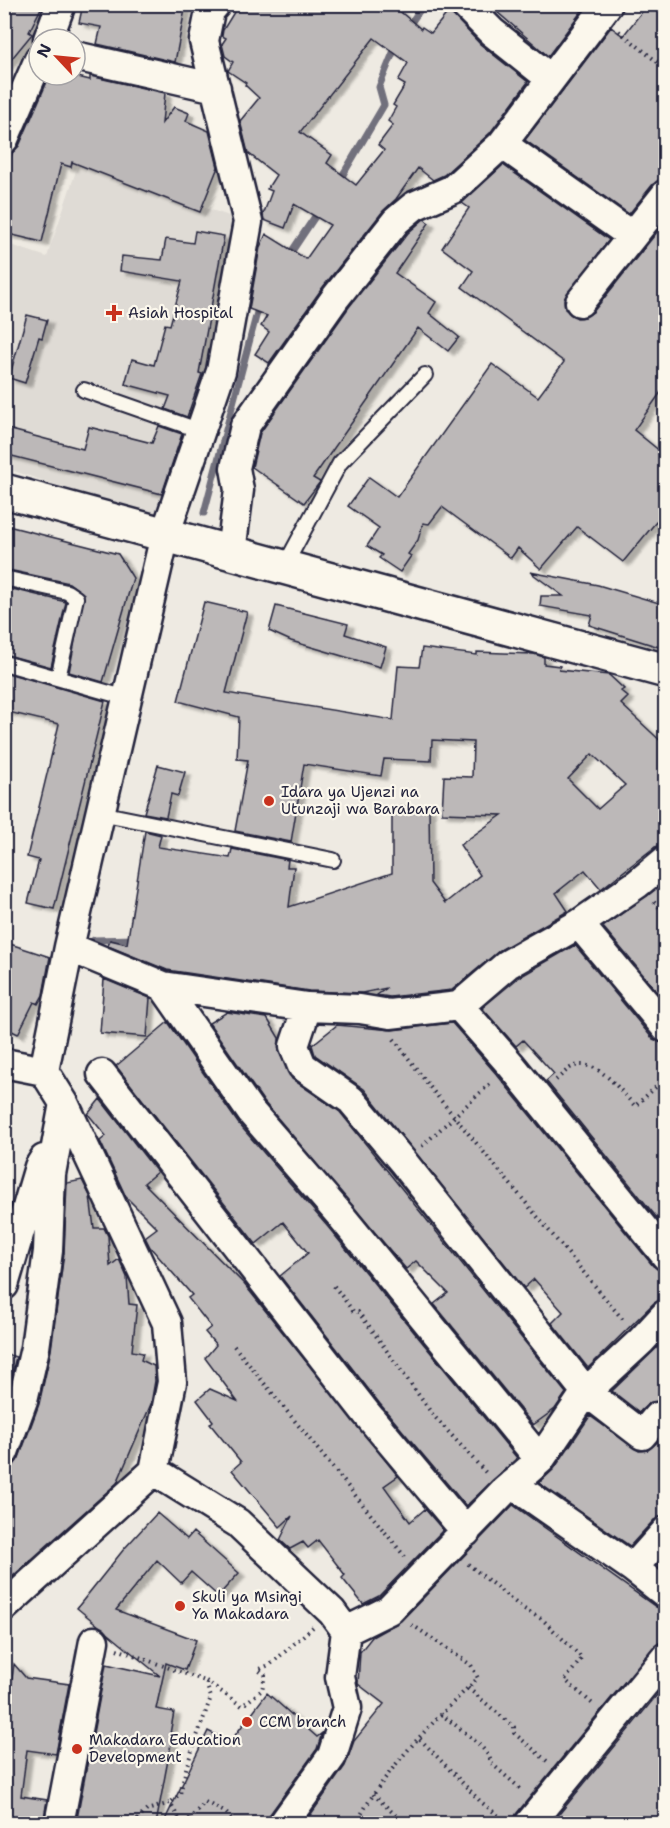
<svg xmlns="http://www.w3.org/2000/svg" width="670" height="1828" font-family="'Shantell Sans',sans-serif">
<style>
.built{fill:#dfdbd5}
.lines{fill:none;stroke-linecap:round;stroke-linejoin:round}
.stream{stroke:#716f7c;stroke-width:7}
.building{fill:#bcb8b8;stroke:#22223b;stroke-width:1.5;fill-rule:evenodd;filter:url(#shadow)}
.service-casing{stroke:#22223b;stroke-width:18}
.minor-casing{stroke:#22223b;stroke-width:33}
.tertiary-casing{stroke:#22223b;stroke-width:38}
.path{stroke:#22223b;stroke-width:4;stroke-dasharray:1.5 4.5;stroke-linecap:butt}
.service{stroke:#fbf7ec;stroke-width:14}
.minor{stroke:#fbf7ec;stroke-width:28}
.tertiary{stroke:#fbf7ec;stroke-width:33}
.poi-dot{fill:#c8321e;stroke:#fbf7ec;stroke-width:2}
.labels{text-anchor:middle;stroke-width:4.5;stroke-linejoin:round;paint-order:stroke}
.poi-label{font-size:15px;fill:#22223b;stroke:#fbf7ec;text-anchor:start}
</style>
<defs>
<filter id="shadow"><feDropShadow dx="6" dy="4" stdDeviation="1.5" flood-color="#0004"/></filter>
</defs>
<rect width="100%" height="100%" fill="#eeeae2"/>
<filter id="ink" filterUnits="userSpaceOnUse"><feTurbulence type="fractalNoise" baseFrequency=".0167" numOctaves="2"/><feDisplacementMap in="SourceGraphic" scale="12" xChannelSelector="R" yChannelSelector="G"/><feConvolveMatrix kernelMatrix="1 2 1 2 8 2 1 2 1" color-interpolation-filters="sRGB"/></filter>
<g filter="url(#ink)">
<!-- built -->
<path class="built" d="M78 165 253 224 206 370 154 518 5 468V243L47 257Z"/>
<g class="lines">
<!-- stream -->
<path class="stream" d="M408 27 424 4
M338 183 384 105 379 87 397 43
M288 257 320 209
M204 513 259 305
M94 940 135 939"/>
</g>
<!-- building -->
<path class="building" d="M4 4H43L29 32 32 34 4 68Z
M83 4H100L130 10 131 4H186L175 62 97 44 101 27 79 23Z
M239 4H391L421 29 422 27 431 33 449 11 480 44 528 82 490 133 444 175 433 180 418 168 396 199 383 211 323 287 269 363 255 354 269 332 261 326 267 316 249 309 260 247 266 234 306 259 330 225 294 204 285 228 264 220 263 215 272 191 267 189 276 175 248 153 240 121 259 98 245 85 246 83 228 71 233 62 225 56 222 44 226 38 222 36 223 30ZM374 38 408 63 398 81 405 85 393 105 396 107 388 121 393 125 378 145 384 150 356 185 327 163 332 155 300 132Z
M488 4H587L548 56Z
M648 4H666V178L653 184 629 214 525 140 611 27 623 36Z
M50 75H70L90 80V76L165 93 162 123 174 107 189 113 186 121 209 131 218 167 200 212 72 162 71 167 61 164 42 242 4 233V184L12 153 19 146Z
M503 165 609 240 564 299 565 309 577 318 585 317 593 312 666 221V385L634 430 666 456V510L623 562 577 527 541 569 518 548 511 558 442 507 429 524 423 523 418 540 408 554 411 556 400 572 379 558 382 555 367 546 379 528 348 506 369 477 397 497 492 364 538 397 564 362 462 287 473 271 442 248 469 208 462 203Z
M424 219 429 223 395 273 436 302 429 313 459 337 448 351 418 328 313 478 320 482 304 503 252 467 260 433 349 307 408 233Z
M195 231 224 236 199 373 202 374 187 417 165 409 170 396 125 384 132 359 154 365 165 324 170 325 182 281 120 271 122 256 162 260 166 239 193 243Z
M27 315 47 320 42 338 39 337 25 383 9 378Z
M159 426 182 434 162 494 4 454V428L83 449 89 427 152 443Z
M4 525 118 554 133 578 103 682 69 672 84 594 69 583 4 569Z
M530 572 598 585 666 605V628L659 647 589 625 592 615 540 606 541 596H563Z
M4 587 66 602 51 667 4 654Z
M204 602 247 612 226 693 393 720 398 666 419 667 422 648 477 655V652L534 654 544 657V664L560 666 559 670 609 675 624 689 621 691 628 697 621 704 666 746V844L655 847 601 889 585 870 556 893 568 911 500 950 452 990 390 997 377 995 387 988 362 993 309 991 167 970 108 946 110 940 127 944 145 831 161 835 158 847 230 858 232 849 288 860 287 867H294L289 907 392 873V806L429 807 430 883 445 903 480 875 460 845 502 815 442 813 444 776 472 777 473 742 432 740 431 761 384 759 381 776 304 764 291 842 235 831 248 760 237 759 239 717 178 701ZM592 754 625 785 598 809 568 779Z
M276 606 348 624 345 634 386 647 380 667 291 641 269 631Z
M4 672 105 701 54 909 28 903 39 860 27 857 59 724 4 711Z
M158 765 185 772 178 796 171 794 166 817 144 813Z
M666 882V1002L603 927Z
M4 942 50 957 43 995 38 1004 34 1002 18 1034 4 1027Z
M575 945 653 1039 666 1044V1229L546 1081 554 1074 523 1040 516 1046 482 1008 518 978Z
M104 979 150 998 147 1037 100 1033Z
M227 1012 267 1018 279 1038V1052L292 1079 340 1112 566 1393 555 1409 533 1425 434 1304 448 1293 416 1261 406 1269 264 1102 209 1023Z
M168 1022 238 1123 328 1227 517 1458 466 1506 380 1404 280 1276 308 1253 283 1222 256 1244 116 1066Z
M452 1023 498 1076 653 1266 666 1272V1298L654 1303 588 1368 552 1323 563 1312 534 1279 524 1288 364 1089 315 1055 312 1045 337 1025 392 1030Z
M100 1099 157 1172 144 1183 244 1284 398 1476 384 1486 410 1522 425 1509 443 1530 379 1596 363 1604 342 1578 345 1575 318 1540 308 1548 303 1542 290 1549 280 1540 292 1516 280 1527 232 1470 241 1462 210 1424 213 1421 197 1400 210 1389 237 1401 205 1358 216 1345 205 1332 211 1327 188 1298 192 1295 150 1247 145 1237 157 1228 126 1197 100 1141 106 1136 88 1114Z
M82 1180 90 1196 94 1228H104L108 1236 110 1266 119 1259 127 1277 129 1304 137 1305 132 1351 143 1353 141 1360 154 1366 155 1381 151 1404 117 1483 4 1584V1468L14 1465 19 1458 39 1404 51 1350 64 1253 67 1183Z
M666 1339V1399L663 1402H651L639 1412 612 1391Z
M9 1355 16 1357 4 1403V1373Z
M590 1416 639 1451 648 1450 660 1440 666 1441V1515L654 1520 630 1546 539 1483 554 1469Z
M513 1505 656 1607 666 1610V1641L653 1647 516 1814 513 1824H304L345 1766 354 1741 384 1704 358 1684 360 1652 372 1637 401 1621Z
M157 1513 187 1539 193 1532 239 1573 218 1596 191 1572 181 1583 157 1560 116 1610 196 1640 185 1670 166 1663 156 1709 174 1712 170 1734 173 1733 156 1824H76L106 1664 160 1676 77 1608 124 1549Z
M666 1556V1573L657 1566Z
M14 1664 26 1678 69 1684 56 1754 27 1750 21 1796 47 1800 43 1824H4V1735Z
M666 1684V1824H551Z
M267 1693 317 1737 322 1733 317 1749 270 1814 267 1824H163L208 1731 230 1742Z"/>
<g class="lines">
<!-- service casing -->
<g class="service-casing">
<path id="service" d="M84 390 201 431
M284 567 340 463 425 375
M4 578 67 592 76 598 58 678
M4 663 127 698
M100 813 333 860"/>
</g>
<!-- minor casing -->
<g class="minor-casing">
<path id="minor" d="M464 4 492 32 551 79
M48 39 61 4
M75 56 216 88
M4 139 39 59
M502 144 632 236
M580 302 666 194
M231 552 239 490 235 468 245 426 336 297 396 221 414 206 453 189 502 144 608 4
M579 924 666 1028
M69 947 163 986 307 1007 360 1009 390 1014 459 1006 508 964 579 924 637 884 666 860
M163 986 251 1112 341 1216 540 1460
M459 1006 511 1065 666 1256
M307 1007 294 1046 302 1066 351 1100 404 1163 586 1392 642 1435 657 1417 666 1425
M4 1063 44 1071
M102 1074 367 1414 466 1532
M4 1285 39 1167 44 1159
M4 1452 23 1400 35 1348 48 1251 51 1174 64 1103
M154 1471 238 1523 332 1612 346 1631 340 1677 347 1708 332 1756 283 1824
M512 1484 633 1568
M666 1531 633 1568 666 1594
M4 1607 154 1471 172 1382 167 1323 64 1103 44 1071 69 947 165 535 221 371 248 222 204 41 210 11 216 4
M346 1631 389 1610 503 1492 540 1460 586 1392 641 1341 666 1314
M59 1824 94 1641
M529 1824 666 1657"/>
</g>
<!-- tertiary casing -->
<g class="tertiary-casing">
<path id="tertiary" d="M4 491 666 671"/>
</g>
<!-- path -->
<path class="path" d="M394 4 399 9 401 4
M619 31 666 69
M654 902 666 915
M394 1039 433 1091 624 1321
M556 1080C561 1076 569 1067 575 1066 599 1059 621 1092 635 1106L666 1078
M422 1146 492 1082
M334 1286 353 1311 358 1312 369 1326 433 1415 487 1474
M234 1346 406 1558
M468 1564 521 1607 543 1620 582 1658 565 1680 594 1705
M117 1649 205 1681 211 1697 187 1765 180 1794 170 1803
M206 1681 242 1706 262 1690 265 1675 258 1670 271 1664 313 1627
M468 1688 514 1727V1733L548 1762
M441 1714C453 1724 490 1748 491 1763L523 1791
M420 1739 481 1802 504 1820
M373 1794 405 1824
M133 1824 147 1810 170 1803 182 1824
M185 1824 205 1802 225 1812 237 1824
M356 1824C385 1768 434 1721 478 1678L471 1665 411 1624"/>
<!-- service -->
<use href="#service" class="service"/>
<!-- minor -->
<use href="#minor" class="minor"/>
<!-- tertiary -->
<use href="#tertiary" class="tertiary"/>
</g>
</g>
<!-- markers -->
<g class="poi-dot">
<path d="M111 304h6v6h6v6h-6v6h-6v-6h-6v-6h6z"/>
<circle cx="269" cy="801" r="6"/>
<circle cx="180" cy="1606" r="6"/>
<circle cx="247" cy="1722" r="6"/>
<circle cx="77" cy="1749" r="6"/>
</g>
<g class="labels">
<!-- poi labels -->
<g class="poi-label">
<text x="128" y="318">Asiah Hospital</text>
<text x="281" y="797">Idara ya Ujenzi na<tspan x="281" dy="17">Utunzaji wa Barabara</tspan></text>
<text x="192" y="1602">Skuli ya Msingi<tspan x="192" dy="17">Ya Makadara</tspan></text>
<text x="259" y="1727">CCM branch</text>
<text x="89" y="1745">Makadara Education<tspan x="89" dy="17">Development</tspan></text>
</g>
</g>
<!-- margin -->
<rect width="670" height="1828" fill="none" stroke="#fbf7ec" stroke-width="24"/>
<rect x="12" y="12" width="646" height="1804" fill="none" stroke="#22223b" stroke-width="2" filter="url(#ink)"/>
<!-- north arrow -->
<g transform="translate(57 57) rotate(296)"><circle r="28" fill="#fbf7ec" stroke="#a4a2a5" stroke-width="1.5"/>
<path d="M0-4.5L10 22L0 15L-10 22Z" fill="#c8321e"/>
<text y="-9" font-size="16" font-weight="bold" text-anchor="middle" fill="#22223b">N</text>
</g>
</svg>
